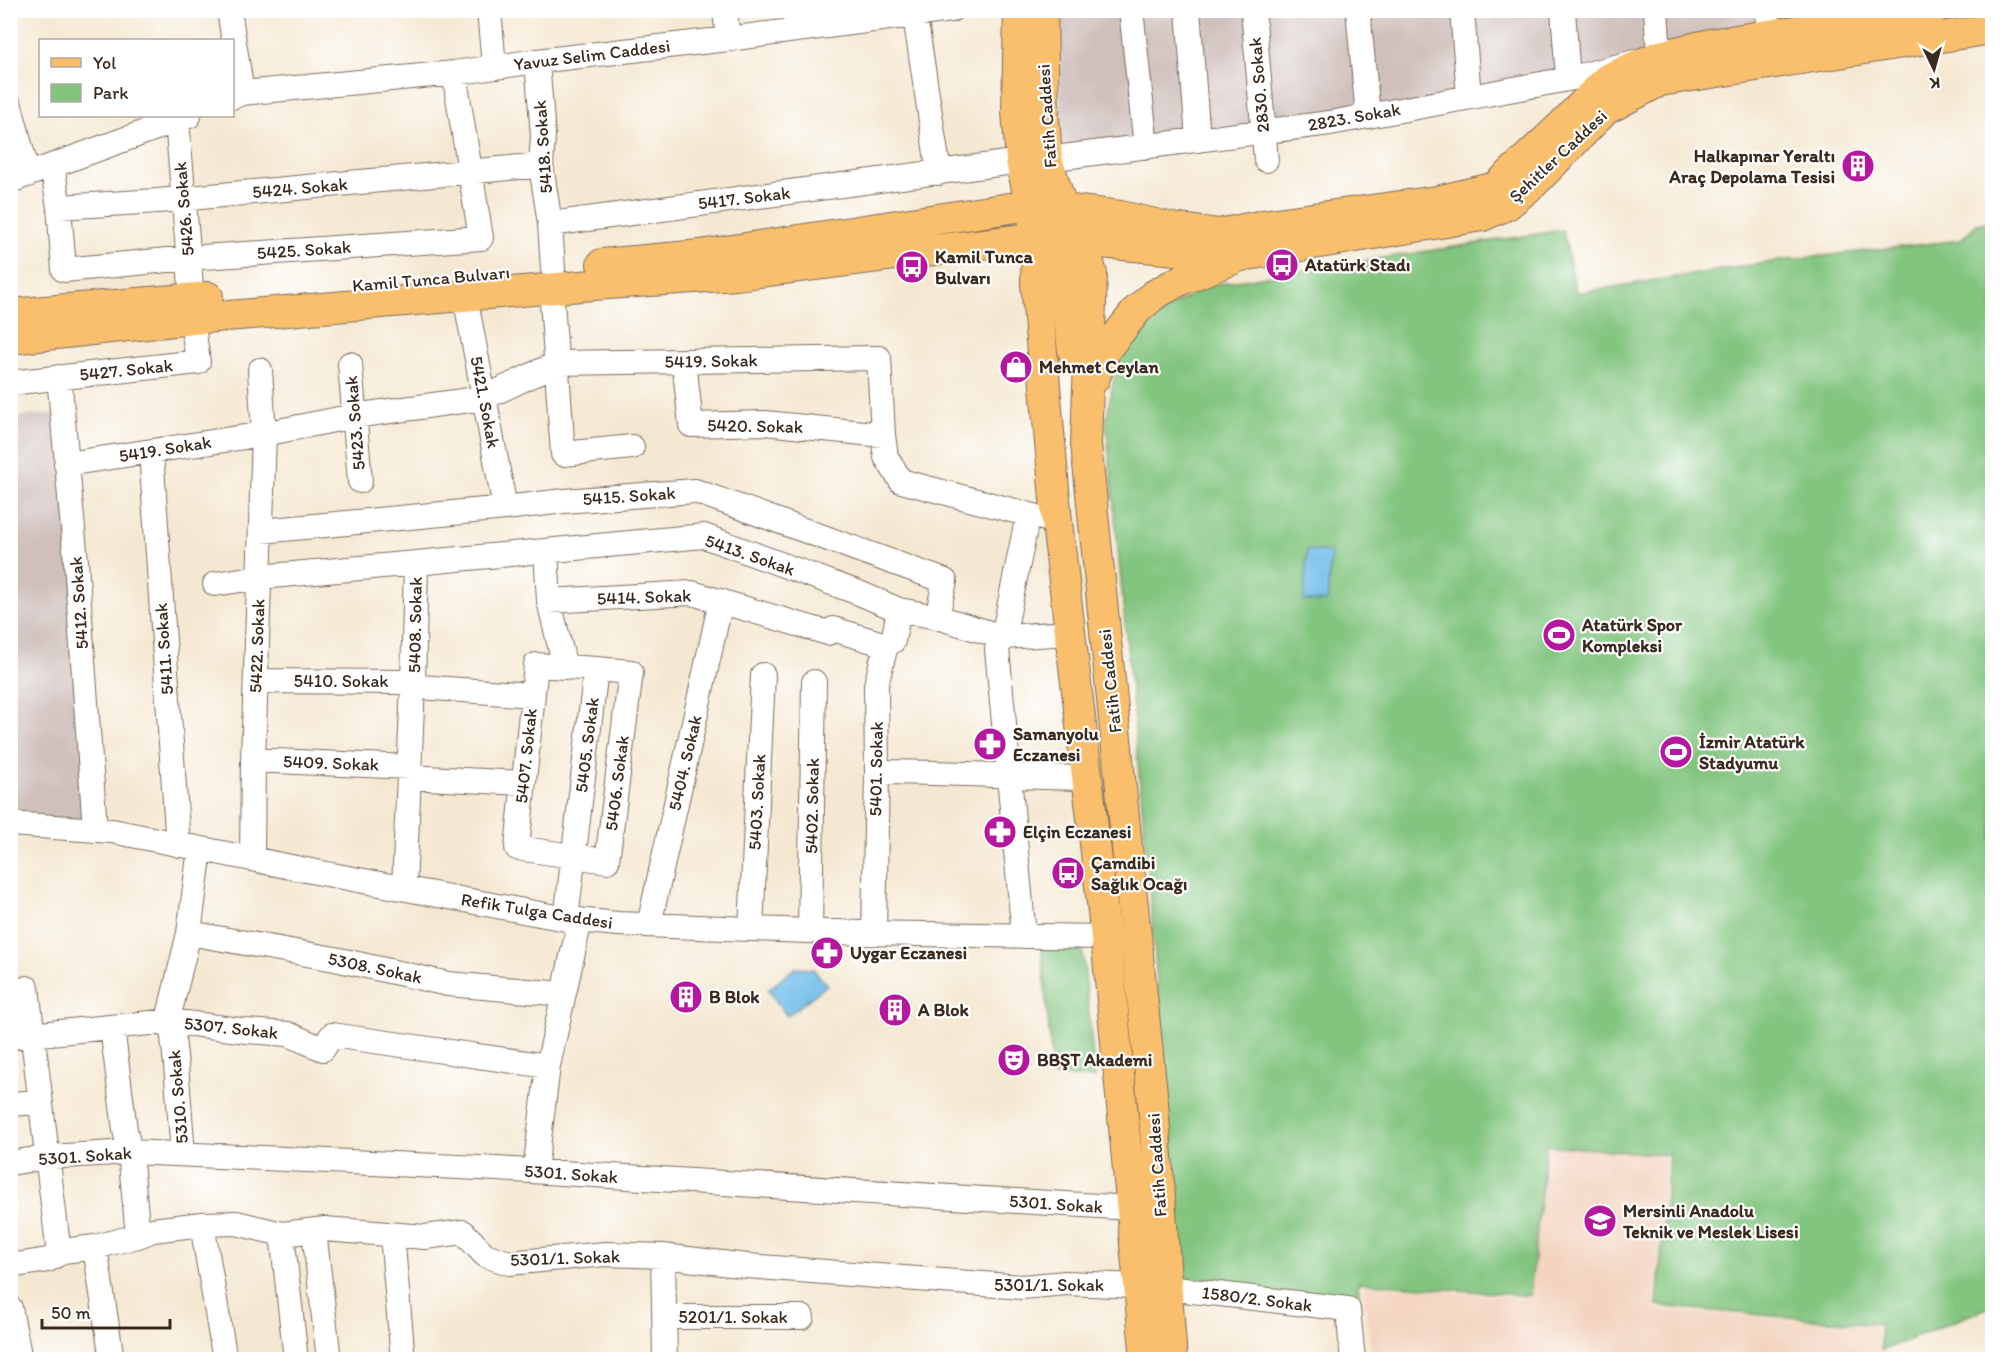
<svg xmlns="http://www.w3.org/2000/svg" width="2003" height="1370" font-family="Itim,sans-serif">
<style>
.built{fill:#f3d4bf}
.industrial{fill:#cfc0bb}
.green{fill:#82c57f;stroke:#5e784e;stroke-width:1.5}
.water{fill:#71bdea;stroke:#567484;stroke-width:1.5}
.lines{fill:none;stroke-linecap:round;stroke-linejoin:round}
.minor-casing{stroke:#7c6c5d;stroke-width:26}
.major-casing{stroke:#7c6c5d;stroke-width:32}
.minor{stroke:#fff;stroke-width:24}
.major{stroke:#f9bf6d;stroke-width:30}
.labels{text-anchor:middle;stroke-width:4.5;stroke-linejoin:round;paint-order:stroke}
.street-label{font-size:18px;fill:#3b2a1e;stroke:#fff}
.poi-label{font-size:18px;font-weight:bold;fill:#3b2a1e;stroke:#fff;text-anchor:start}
</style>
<rect width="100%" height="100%" fill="#fff"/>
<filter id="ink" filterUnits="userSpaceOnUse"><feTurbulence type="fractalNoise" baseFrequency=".0167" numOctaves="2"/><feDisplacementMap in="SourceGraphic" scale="12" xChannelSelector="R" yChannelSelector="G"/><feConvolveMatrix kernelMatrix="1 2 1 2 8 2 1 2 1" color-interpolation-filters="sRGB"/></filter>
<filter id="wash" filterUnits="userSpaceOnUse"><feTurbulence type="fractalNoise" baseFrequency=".008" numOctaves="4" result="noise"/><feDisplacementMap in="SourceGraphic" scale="24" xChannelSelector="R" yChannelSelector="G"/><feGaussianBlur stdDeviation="1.35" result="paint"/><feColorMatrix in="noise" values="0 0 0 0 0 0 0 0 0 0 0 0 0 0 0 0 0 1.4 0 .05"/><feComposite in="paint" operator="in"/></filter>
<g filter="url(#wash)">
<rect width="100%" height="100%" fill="#f5e8d2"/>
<!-- built -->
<path class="built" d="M1547 1146 1666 1156 1655 1309 1877 1327 1879 1354 1864 1360 1372 1359 1363 1285 1531 1299Z"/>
<!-- industrial -->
<path class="industrial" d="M1061 11H1970L1058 173Z
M60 413 96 824 11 821V417Z"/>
<!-- green -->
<path class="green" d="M1992 221V1306L1881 1351 1880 1325 1657 1306 1669 1155 1546 1145 1530 1296 1358 1282 1360 1305 1182 1284 1146 849 1106 421 1118 356 1159 312 1211 285 1563 230 1576 293 1771 262 1960 240 1977 224Z
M1041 942 1082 943 1095 1078 1053 1076Z"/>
<!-- water -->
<path class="water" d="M1307 550 1331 552 1327 602 1304 601Z
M795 968 813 969 827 985 787 1016 768 990Z"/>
</g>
<g filter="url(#ink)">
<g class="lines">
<!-- minor casing -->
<g class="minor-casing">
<path id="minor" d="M229 10 242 93
M489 10 494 66
M725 10 728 39
M1131 10 1146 147
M1188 10 1198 140
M1253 10 1266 160
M1358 10 1368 116
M1462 10 1469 97
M1563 10 1568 79
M1767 10 1769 35
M915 16 939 173
M537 61 543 136 541 165 550 224 553 269
M232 97 242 93 454 73 537 61 728 39 951 10
M10 106 28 175
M177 120 192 298
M1047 159 1330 123 1568 79 1659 56 1656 10
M52 166 59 207 64 270 188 258 481 238 454 73
M10 181 189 116
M59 207 158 201 541 165
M550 224 1021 161
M551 288 563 454 632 447
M465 296 505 508
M684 361 691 425 765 423 883 435
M350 364 360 481
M59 377 76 562 95 829
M10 383 198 362 192 319
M151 452 178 845
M66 464 264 434 354 416 484 398 557 363 879 358 883 435 886 457 901 481 1057 522
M262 531 505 508 564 501 695 491 945 581 937 617
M546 552 549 601 692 593 828 633 833 629 886 645
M416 563 704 536 859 593 899 610 937 617 1003 637 1071 633
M215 584 260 577 416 563 413 684 404 888
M549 601 565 667
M256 681 408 682 420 687 532 695
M253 760 410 767
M877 772C947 772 1017 777 1087 778
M409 777 523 783
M10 824 112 831 316 872 566 919 618 924 862 933 1106 937
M252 859 253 760 264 434 260 370
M566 919 596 669 631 672 607 861 517 848 536 665 596 669
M649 925 721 601
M751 929 763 675
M810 931 814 682
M189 933 335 959 448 984 563 994
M874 933 877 772 876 685 886 645 893 641 899 610
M1024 936 997 649 1003 637 1028 515
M27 988 59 1254
M112 1027 125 1130 130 1152 138 1236
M10 1037 170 1021 247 1031 288 1034 323 1049 332 1035 548 1066
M10 1104 40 1102
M183 1154 176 1065 170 1011 189 933 200 849
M10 1163 48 1157 130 1152 480 1168 1131 1208
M535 1171 548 1066 580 920
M202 1224 225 1360
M314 1231 329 1360
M282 1234 296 1360
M392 1235 403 1360
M95 1247 112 1360
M663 1256 665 1360
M10 1266 48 1260 63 1251 95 1247 138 1236 153 1230 202 1224 236 1223 282 1234 325 1229 425 1237 463 1232 485 1255 509 1263 605 1254 663 1256 747 1266 1022 1287 1066 1283 1138 1286
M1167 1288 1348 1309 1353 1360
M10 1308 20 1360
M665 1317H802"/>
</g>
<!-- major casing -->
<g class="major-casing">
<path id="major" d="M1019 10 1017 111 1021 161 1037 237 1036 284 1057 522 1106 937 1146 1360
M1042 10 1044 115 1047 159 1063 210 1083 242 1092 274 1086 444 1153 1103 1172 1360
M1045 223 1064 274 1073 351
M602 264 700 255 1030 205 1120 216 1173 228 1219 234 1269 224 1437 201 1496 187 1561 126 1607 79 1659 56 1710 44 1933 10
M10 314 208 297
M10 339 192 319 593 285 737 275 1037 237 1241 256 1482 216 1507 205 1534 183 1605 110 1660 81 1992 29
M1094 379 1106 349 1137 310 1154 295 1181 280 1236 258"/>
</g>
<!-- minor -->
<use href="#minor" class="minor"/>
<!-- major -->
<use href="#major" class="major"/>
</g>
</g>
<!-- icons -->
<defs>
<g id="building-disc" transform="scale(1.725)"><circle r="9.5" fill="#b5179e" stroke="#fff"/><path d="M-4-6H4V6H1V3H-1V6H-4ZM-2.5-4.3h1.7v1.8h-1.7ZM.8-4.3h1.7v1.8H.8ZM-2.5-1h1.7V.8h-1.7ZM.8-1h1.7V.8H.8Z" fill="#fff"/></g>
<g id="bus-disc" transform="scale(1.725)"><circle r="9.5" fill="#b5179e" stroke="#fff"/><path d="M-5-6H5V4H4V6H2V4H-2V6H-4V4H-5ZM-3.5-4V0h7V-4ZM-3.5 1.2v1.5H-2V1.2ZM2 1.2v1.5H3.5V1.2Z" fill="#fff"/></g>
<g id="shop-disc" transform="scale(1.725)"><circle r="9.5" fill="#b5179e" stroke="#fff"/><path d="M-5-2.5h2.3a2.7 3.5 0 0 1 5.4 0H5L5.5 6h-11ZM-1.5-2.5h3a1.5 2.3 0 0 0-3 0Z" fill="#fff"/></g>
<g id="stadium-disc" transform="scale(1.725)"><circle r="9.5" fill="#b5179e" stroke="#fff"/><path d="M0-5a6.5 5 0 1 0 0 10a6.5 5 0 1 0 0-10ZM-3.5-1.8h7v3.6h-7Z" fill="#fff"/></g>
<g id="pharmacy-disc" transform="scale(1.725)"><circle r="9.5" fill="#b5179e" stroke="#fff"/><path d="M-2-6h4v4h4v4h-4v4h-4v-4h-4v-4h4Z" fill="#fff"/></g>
<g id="theatre-disc" transform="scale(1.725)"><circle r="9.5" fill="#b5179e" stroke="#fff"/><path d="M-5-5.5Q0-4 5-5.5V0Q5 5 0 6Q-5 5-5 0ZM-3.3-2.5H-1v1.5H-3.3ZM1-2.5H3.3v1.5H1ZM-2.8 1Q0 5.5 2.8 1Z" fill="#fff"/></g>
<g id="school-disc" transform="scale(1.725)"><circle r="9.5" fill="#b5179e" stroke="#fff"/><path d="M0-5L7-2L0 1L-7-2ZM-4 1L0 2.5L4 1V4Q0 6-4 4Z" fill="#fff"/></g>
</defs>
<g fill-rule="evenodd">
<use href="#building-disc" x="1858" y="166"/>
<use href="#bus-disc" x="1282" y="265"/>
<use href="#bus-disc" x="912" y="267"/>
<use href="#shop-disc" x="1016" y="367"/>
<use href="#stadium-disc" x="1559" y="635"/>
<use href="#pharmacy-disc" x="990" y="744"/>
<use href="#stadium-disc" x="1676" y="752"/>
<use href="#pharmacy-disc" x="1000" y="832"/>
<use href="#bus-disc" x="1068" y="873"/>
<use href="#pharmacy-disc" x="827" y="953"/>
<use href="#building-disc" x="686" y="997"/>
<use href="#building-disc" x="895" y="1010"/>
<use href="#theatre-disc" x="1014" y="1060"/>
<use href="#school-disc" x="1600" y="1221"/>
</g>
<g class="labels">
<!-- street labels -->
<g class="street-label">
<text transform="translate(592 55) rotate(-7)" y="6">Yavuz Selim Caddesi</text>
<text transform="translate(1259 85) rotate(-95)" y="6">2830. Sokak</text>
<text transform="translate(1047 116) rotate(-94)" y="6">Fatih Caddesi</text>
<text transform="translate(1354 117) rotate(-10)" y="6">2823. Sokak</text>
<text transform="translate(543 147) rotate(-94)" y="6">5418. Sokak</text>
<text transform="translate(1558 156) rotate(-43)" y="6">Şehitler Caddesi</text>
<text transform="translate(300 188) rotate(-5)" y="6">5424. Sokak</text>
<text transform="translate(744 198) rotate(-7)" y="6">5417. Sokak</text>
<text transform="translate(184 209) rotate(-95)" y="6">5426. Sokak</text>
<text transform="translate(304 250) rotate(-4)" y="6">5425. Sokak</text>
<text transform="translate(431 279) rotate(-5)" y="6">Kamil Tunca Bulvarı</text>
<text transform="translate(711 361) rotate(-1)" y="6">5419. Sokak</text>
<text transform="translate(126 370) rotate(-6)" y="6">5427. Sokak</text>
<text transform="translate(485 402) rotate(79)" y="6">5421. Sokak</text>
<text transform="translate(355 423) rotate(-95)" y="6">5423. Sokak</text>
<text transform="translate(755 426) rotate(1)" y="6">5420. Sokak</text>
<text transform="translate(165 449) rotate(-9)" y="6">5419. Sokak</text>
<text transform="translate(629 496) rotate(-4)" y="6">5415. Sokak</text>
<text transform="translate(750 555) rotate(19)" y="6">5413. Sokak</text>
<text transform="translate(644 597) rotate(-2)" y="6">5414. Sokak</text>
<text transform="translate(79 603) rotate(-94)" y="6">5412. Sokak</text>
<text transform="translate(415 625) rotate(-89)" y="6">5408. Sokak</text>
<text transform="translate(257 646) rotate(-88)" y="6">5422. Sokak</text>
<text transform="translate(164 649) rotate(-94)" y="6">5411. Sokak</text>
<text x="341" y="687">5410. Sokak</text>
<text transform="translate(1110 681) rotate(-96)" y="6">Fatih Caddesi</text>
<text transform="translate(587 745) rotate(-83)" y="6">5405. Sokak</text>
<text transform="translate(526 756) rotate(-84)" y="6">5407. Sokak</text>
<text transform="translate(331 763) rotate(2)" y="6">5409. Sokak</text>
<text transform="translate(685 763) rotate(-77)" y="6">5404. Sokak</text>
<text transform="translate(876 769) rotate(-89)" y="6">5401. Sokak</text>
<text transform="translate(617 783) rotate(-83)" y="6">5406. Sokak</text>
<text transform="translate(757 802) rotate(-87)" y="6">5403. Sokak</text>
<text transform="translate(812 806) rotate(-89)" y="6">5402. Sokak</text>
<text transform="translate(537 911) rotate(9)" y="6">Refik Tulga Caddesi</text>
<text transform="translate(375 968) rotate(12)" y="6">5308. Sokak</text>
<text transform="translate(231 1028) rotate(6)" y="6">5307. Sokak</text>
<text transform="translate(178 1097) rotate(-95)" y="6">5310. Sokak</text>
<text transform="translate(85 1156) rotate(-4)" y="6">5301. Sokak</text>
<text transform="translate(1157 1165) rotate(-94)" y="6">Fatih Caddesi</text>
<text transform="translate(571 1174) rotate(4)" y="6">5301. Sokak</text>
<text transform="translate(1056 1204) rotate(4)" y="6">5301. Sokak</text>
<text transform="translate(565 1258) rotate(-2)" y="6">5301/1. Sokak</text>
<text x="1049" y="1291">5301/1. Sokak</text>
<text transform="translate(1257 1299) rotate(7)" y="6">1580/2. Sokak</text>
<text x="733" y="1323">5201/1. Sokak</text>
</g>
<!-- poi labels -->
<g class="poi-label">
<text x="1835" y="162" text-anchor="end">Halkapınar Yeraltı<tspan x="1835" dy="21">Araç Depolama Tesisi</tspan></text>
<text x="935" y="263">Kamil Tunca<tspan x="935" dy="21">Bulvarı</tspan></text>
<text x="1305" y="271">Atatürk Stadı</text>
<text x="1039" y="373">Mehmet Ceylan</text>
<text x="1582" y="631">Atatürk Spor<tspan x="1582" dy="21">Kompleksi</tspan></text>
<text x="1013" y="740">Samanyolu<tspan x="1013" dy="21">Eczanesi</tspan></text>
<text x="1699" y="748">İzmir Atatürk<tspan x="1699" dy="21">Stadyumu</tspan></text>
<text x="1023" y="838">Elçin Eczanesi</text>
<text x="1091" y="869">Çamdibi<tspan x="1091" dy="21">Sağlık Ocağı</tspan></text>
<text x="850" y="959">Uygar Eczanesi</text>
<text x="709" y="1003">B Blok</text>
<text x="918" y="1016">A Blok</text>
<text x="1037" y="1066">BBŞT Akademi</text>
<text x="1623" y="1217">Mersinli Anadolu<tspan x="1623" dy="21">Teknik ve Meslek Lisesi</tspan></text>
</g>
</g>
<!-- margin -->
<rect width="2003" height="1370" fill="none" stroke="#fff" stroke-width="36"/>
<!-- legend -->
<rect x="39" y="39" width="195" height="78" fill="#ffffff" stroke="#b1aaa5" stroke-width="1.5"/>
<rect x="51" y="58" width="30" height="9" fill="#f9bf6d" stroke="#b1aaa5" stroke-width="1.5"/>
<text x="93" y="69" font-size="18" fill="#3b2a1e">Yol</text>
<rect x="51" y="84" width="30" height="18" fill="#82c57f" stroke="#b1aaa5" stroke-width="1.5"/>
<text x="93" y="99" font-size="18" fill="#3b2a1e">Park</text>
<!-- north arrow -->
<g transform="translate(1934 69) rotate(175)" stroke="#ffffff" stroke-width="4.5" paint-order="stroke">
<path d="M0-4.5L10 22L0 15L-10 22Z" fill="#3b2a1e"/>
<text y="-9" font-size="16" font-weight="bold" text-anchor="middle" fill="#3b2a1e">K</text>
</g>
<!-- scale -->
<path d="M42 1319v9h128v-9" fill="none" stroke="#3b2a1e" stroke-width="3"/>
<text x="51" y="1319" font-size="18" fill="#3b2a1e" stroke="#ffffff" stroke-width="4.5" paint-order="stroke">50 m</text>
</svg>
